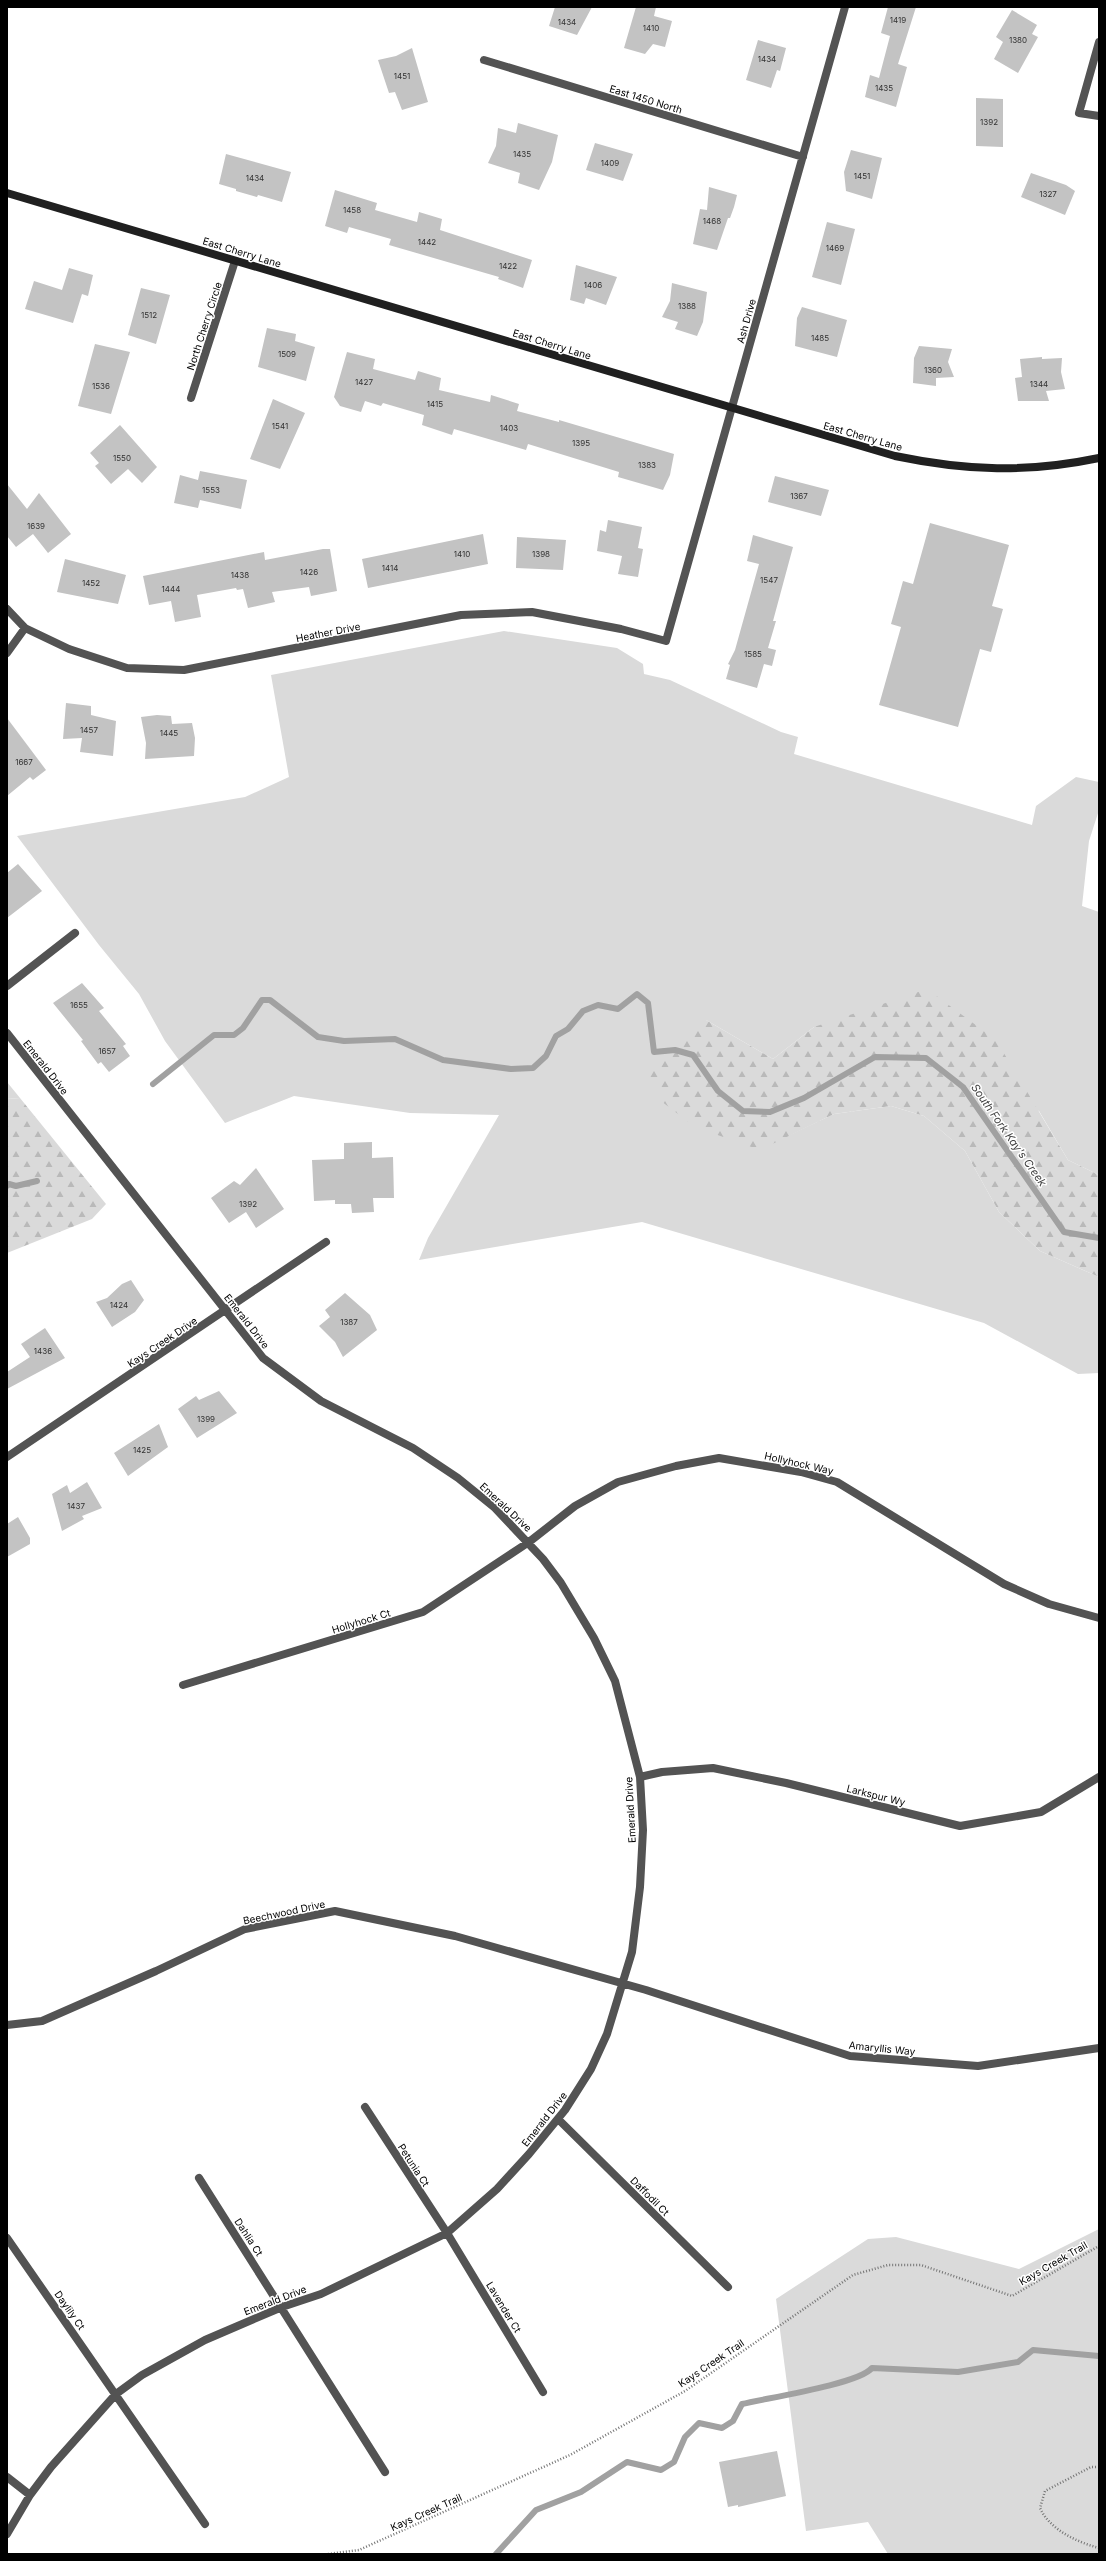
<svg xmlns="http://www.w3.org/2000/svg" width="1106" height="2561" font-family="Inter,sans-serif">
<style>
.grass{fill:#dadada}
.forest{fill:url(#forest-firs)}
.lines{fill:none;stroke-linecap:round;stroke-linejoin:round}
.stream{stroke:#a1a1a1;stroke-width:6}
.building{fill:#c3c3c3}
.path{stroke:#757575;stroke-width:2.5;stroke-dasharray:1 2;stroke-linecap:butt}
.street{stroke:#535353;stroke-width:8}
.secondary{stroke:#202020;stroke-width:8}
.labels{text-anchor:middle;stroke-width:3;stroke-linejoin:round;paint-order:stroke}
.number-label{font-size:8px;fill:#313131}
.street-label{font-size:10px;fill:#000;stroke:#fff}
.water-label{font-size:11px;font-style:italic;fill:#424242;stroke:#fff}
</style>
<defs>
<pattern id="forest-firs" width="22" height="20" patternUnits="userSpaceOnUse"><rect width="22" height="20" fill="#dadada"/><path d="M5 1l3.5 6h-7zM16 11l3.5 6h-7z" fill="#b9b9b9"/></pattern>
</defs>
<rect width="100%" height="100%" fill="#fff"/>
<!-- grass -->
<path class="grass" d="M504 631 617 648 643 664 644 674 670 680 781 732 798 737 794 754 1032 825 1036 806 1076 777 1099 782V810L1089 841 1082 906 1099 912V1175L1068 1160 1039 1111 814 1027 773 1059 706 1020 760 1149 834 1114 891 1106 924 1116 965 1151 999 1212 1040 1251 1099 1277V1373L1078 1374 984 1323 642 1222 419 1260 428 1238 499 1115 410 1113 294 1096 225 1123 165 1041 139 994 99 945 17 836 245 797 289 777 271 675Z
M7 1082 20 1098 7 1099Z
M1099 2229V2554H888L868 2522 806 2531 776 2299 868 2239 896 2237 1019 2269Z"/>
<!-- forest -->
<path class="forest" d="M927 989 996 1040 1068 1160 1099 1175V1277L1040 1251 999 1212 965 1151 924 1116 891 1106 834 1114 760 1150 695 1127 661 1101 644 1073 706 1020 773 1059 814 1027Z
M20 1098 106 1204 92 1219 7 1253V1099Z"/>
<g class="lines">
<!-- stream -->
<path class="stream" d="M153 1084 214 1035H234L243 1028 262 1000H270L318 1037 344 1041 395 1039 443 1060 511 1069 533 1068 546 1056 556 1036 568 1029 583 1011 598 1005 618 1009 637 994 648 1003 654 1052 675 1050 693 1055 718 1091 743 1111 770 1112 804 1098 875 1057 926 1058 963 1087 1064 1232 1099 1238
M7 1186 9 1184 16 1186 37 1181
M496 2554 536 2510 581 2492 627 2462 661 2470 674 2462 685 2437 699 2423 722 2428 733 2421 742 2404C767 2398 859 2384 872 2368L958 2372 1018 2362 1033 2350 1099 2356"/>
</g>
<!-- building -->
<path class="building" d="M555 7H592L577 35 549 26Z
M636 7H656L654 16 672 21 665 47 653 44 645 54 624 48Z
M888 7H916L898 64 907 67 896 107 865 97 870 75 879 78 890 36 881 33Z
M1012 10 1037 25 1032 34 1038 37 1018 73 994 59 1003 42 996 37Z
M758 40 786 48 780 71 777 70 771 88 746 80Z
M412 48 428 102 402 110 395 92 389 93 378 60 396 56Z
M976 98 1003 99V147L976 146Z
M518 123 558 135 552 162 539 190 518 183 520 173 488 163 496 146 498 128 516 133Z
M595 143 633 154 623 181 586 170Z
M851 150 882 158 872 199 846 191 844 172Z
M226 154 291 172 282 202 258 195 257 197 236 191V189L219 184Z
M1031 173 1066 185 1075 191 1065 215 1021 197Z
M709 187 737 195 734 207 730 218H728L717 250 693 244 700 209 707 210Z
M335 190 377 203 375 210 417 222 419 212 442 219 440 230 532 260 523 288 498 279 499 277 389 245 391 239 349 227 347 233 325 226Z
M827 222 855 229 841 285 812 277Z
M576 265 617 277 606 305 586 298 584 304 570 300Z
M69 268 93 275 88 296 82 294 73 323 25 309 34 281 62 290Z
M672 283 707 292 703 322 697 336 675 329 678 322 662 317 670 301Z
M141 288 170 295 156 344 128 335Z
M802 307 847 320 837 357 795 346 797 318Z
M267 328 296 334 295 341 315 347 306 381 258 367Z
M95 344 130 352 111 414 78 406Z
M919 346 952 349 948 362 954 377 936 378V386L913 383 914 358Z
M347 352 375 359 373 369 415 380 418 371 441 378 439 390 490 402 491 395 519 404 517 411 559 422V420L674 454 670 475 663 490 618 477 619 472 528 444 526 450 454 429 452 435 422 425 424 415 383 403 381 406 365 401 361 412 340 406 334 397Z
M1042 357V359L1062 358 1061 372 1065 389 1046 391 1049 401H1018L1015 378 1022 377 1020 359Z
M273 399 305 413 280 469 250 459Z
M120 425 157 467 142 483 128 469 111 484 95 466 99 463 90 453Z
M200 471 247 480 241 509 200 500 198 508 174 503 180 475 198 480Z
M775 476 829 490 821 516 768 502Z
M7 484 27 509 39 493 71 534 48 553 33 534 16 547 7 536Z
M608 520 642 527 638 548 643 549 638 577 618 574 622 556 597 551 600 530 606 532Z
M930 523 1009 545 992 606 1003 609 991 652 980 649 958 727 879 705 901 627 891 624 903 581 913 584Z
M483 534 488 564 368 588 362 559Z
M753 535 793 547 773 621H776L768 648 776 650 772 666 764 664 757 688 726 679 730 665 728 664 735 650 759 564 747 561Z
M517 537 566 540 563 570 516 568Z
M323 549H330L337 591 311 596 309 587 272 592 275 602 248 608 243 589 237 590 236 588 197 595 201 617 175 622 171 601 149 605 143 576 264 552 265 560Z
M65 559 126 575 118 604 57 592Z
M66 703 91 706V715L116 721 113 756 80 752 82 738 63 739Z
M157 715 171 716 172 724 192 723 195 738 194 756 145 759 146 743 141 717Z
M7 718 46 770 33 780 30 777 7 796Z
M18 864 42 891 7 918V873Z
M82 983 104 1008 99 1011 126 1044 123 1046 130 1056 109 1072 101 1062 98 1064 81 1041 83 1040 53 1003Z
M372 1142V1158L393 1157 394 1198H373L374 1212 352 1213 351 1204H335V1200L314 1201 312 1160 344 1159V1143Z
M256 1168 284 1209 256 1228 246 1212 229 1223 211 1198 234 1181 240 1185Z
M131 1280 144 1300 135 1312 112 1327 96 1302 107 1298 122 1284Z
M345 1293 370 1315 377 1330 343 1357 335 1342 319 1326 330 1317 325 1310Z
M45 1328 65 1358 7 1389V1372L30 1357 21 1344Z
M219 1391 237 1413 197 1438 178 1409 196 1396 199 1400Z
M159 1424 168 1447 128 1476 114 1453Z
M87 1482 102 1508 82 1516 84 1519 62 1531 52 1494 67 1485 70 1493Z
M18 1517 30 1538V1544L7 1557V1524Z
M777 2451 786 2496 738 2507V2505L728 2507 719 2462Z"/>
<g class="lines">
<!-- path -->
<path class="path" d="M1099 2467H1091L1045 2491 1040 2508C1050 2530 1077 2542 1099 2548
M328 2554 359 2550 570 2455 685 2391 853 2275 888 2265H921L1012 2296 1099 2246"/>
<!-- street -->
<path class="street" d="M1099 42 1079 113 1099 116
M484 60 803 157
M191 398 235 261
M7 609 25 628 69 649 127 668 184 670 461 615 532 612 621 629 666 641 845 7
M7 653 25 628
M7 986 75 933
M7 1033 263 1358 321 1401 413 1448 458 1478 495 1508 543 1559 561 1583 594 1638 615 1681 640 1777 643 1830 640 1887 632 1952 607 2034 591 2069 565 2110 529 2154 497 2189 447 2233 321 2294 282 2307 205 2340 142 2375 116 2394 51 2467 30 2495 7 2534
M7 1457 326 1242
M183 1685 423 1612 529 1542 575 1506 618 1482 676 1466 719 1458 801 1472 837 1482 1004 1584 1049 1604 1099 1618
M640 1777 662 1772 713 1768 786 1783 960 1826 1041 1812 1099 1777
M7 2025 42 2021 156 1971 245 1929 335 1911 455 1936 646 1990 850 2056 978 2066 1099 2048
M365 2107 447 2233 543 2392
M558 2119 728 2287
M199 2178 385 2472
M7 2238 205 2524
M7 2477 30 2495"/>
<!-- secondary -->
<path class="secondary" d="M7 193 895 456C967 471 1027 473 1099 458"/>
</g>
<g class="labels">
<!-- number labels -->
<g class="number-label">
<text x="898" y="23">1419</text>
<text x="567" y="25">1434</text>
<text x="651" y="31">1410</text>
<text x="1018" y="43">1380</text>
<text x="767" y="62">1434</text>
<text x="402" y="79">1451</text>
<text x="884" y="91">1435</text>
<text x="989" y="125">1392</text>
<text x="522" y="157">1435</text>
<text x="610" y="166">1409</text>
<text x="862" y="179">1451</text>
<text x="255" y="181">1434</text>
<text x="1048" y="197">1327</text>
<text x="352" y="213">1458</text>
<text x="712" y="224">1468</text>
<text x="427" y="245">1442</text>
<text x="835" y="251">1469</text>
<text x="508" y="269">1422</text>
<text x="593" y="288">1406</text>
<text x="687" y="309">1388</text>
<text x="149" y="318">1512</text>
<text x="820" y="341">1485</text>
<text x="287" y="357">1509</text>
<text x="933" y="373">1360</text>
<text x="364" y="385">1427</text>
<text x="1039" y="387">1344</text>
<text x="101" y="389">1536</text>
<text x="435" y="407">1415</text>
<text x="280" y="429">1541</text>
<text x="509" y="431">1403</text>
<text x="581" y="446">1395</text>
<text x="122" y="461">1550</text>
<text x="647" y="468">1383</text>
<text x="211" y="493">1553</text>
<text x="799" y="499">1367</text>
<text x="36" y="529">1639</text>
<text x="462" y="557">1410</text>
<text x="541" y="557">1398</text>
<text x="390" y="571">1414</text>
<text x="309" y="575">1426</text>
<text x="240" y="578">1438</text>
<text x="769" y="583">1547</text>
<text x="91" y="586">1452</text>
<text x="171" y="592">1444</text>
<text x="753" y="657">1585</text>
<text x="89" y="733">1457</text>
<text x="169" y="736">1445</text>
<text x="24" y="765">1667</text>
<text x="79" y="1008">1655</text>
<text x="107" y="1054">1657</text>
<text x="248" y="1207">1392</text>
<text x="119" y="1308">1424</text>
<text x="349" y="1325">1387</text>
<text x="43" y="1354">1436</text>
<text x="206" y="1422">1399</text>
<text x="142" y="1453">1425</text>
<text x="76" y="1509">1437</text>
</g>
<!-- street labels -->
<g class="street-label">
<text transform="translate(646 99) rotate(17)" y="4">East 1450 North</text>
<text transform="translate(242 252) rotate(17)" y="4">East Cherry Lane</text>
<text transform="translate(746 321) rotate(-74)" y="4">Ash Drive</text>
<text transform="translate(204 326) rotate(-72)" y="4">North Cherry Circle</text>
<text transform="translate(552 344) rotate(17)" y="4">East Cherry Lane</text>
<text transform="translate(863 436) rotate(16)" y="4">East Cherry Lane</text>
<text transform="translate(328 632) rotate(-11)" y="4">Heather Drive</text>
<text transform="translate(46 1067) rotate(52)" y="4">Emerald Drive</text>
<text transform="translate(247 1321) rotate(52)" y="4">Emerald Drive</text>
<text transform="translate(162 1342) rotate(-34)" y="4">Kays Creek Drive</text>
<text transform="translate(799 1463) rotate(13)" y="4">Hollyhock Way</text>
<text transform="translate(506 1507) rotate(43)" y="4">Emerald Drive</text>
<text transform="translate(361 1621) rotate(-17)" y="4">Hollyhock Ct</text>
<text transform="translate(876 1795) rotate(14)" y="4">Larkspur Wy</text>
<text transform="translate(630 1810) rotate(-93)" y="4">Emerald Drive</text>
<text transform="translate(284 1912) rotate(-12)" y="4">Beechwood Drive</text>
<text transform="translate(882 2048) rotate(6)" y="4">Amaryllis Way</text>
<text transform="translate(544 2119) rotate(-52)" y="4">Emerald Drive</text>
<text transform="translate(414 2165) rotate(57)" y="4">Petunia Ct</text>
<text transform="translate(650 2196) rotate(45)" y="4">Daffodil Ct</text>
<text transform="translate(249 2237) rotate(57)" y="4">Dahlia Ct</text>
<text transform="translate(1053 2263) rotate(-30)" y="4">Kays Creek Trail</text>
<text transform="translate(275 2300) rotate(-21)" y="4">Emerald Drive</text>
<text transform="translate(504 2307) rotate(59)" y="4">Lavender Ct</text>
<text transform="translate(70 2310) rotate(55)" y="4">Daylily Ct</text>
<text transform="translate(711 2363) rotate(-34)" y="4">Kays Creek Trail</text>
<text transform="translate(426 2512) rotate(-24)" y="4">Kays Creek Trail</text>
</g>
<!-- water labels -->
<g class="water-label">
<text transform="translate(1009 1135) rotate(55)" y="4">South Fork Kay's Creek</text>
</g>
</g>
<!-- border -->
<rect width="1106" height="2561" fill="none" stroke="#000000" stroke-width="16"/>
</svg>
